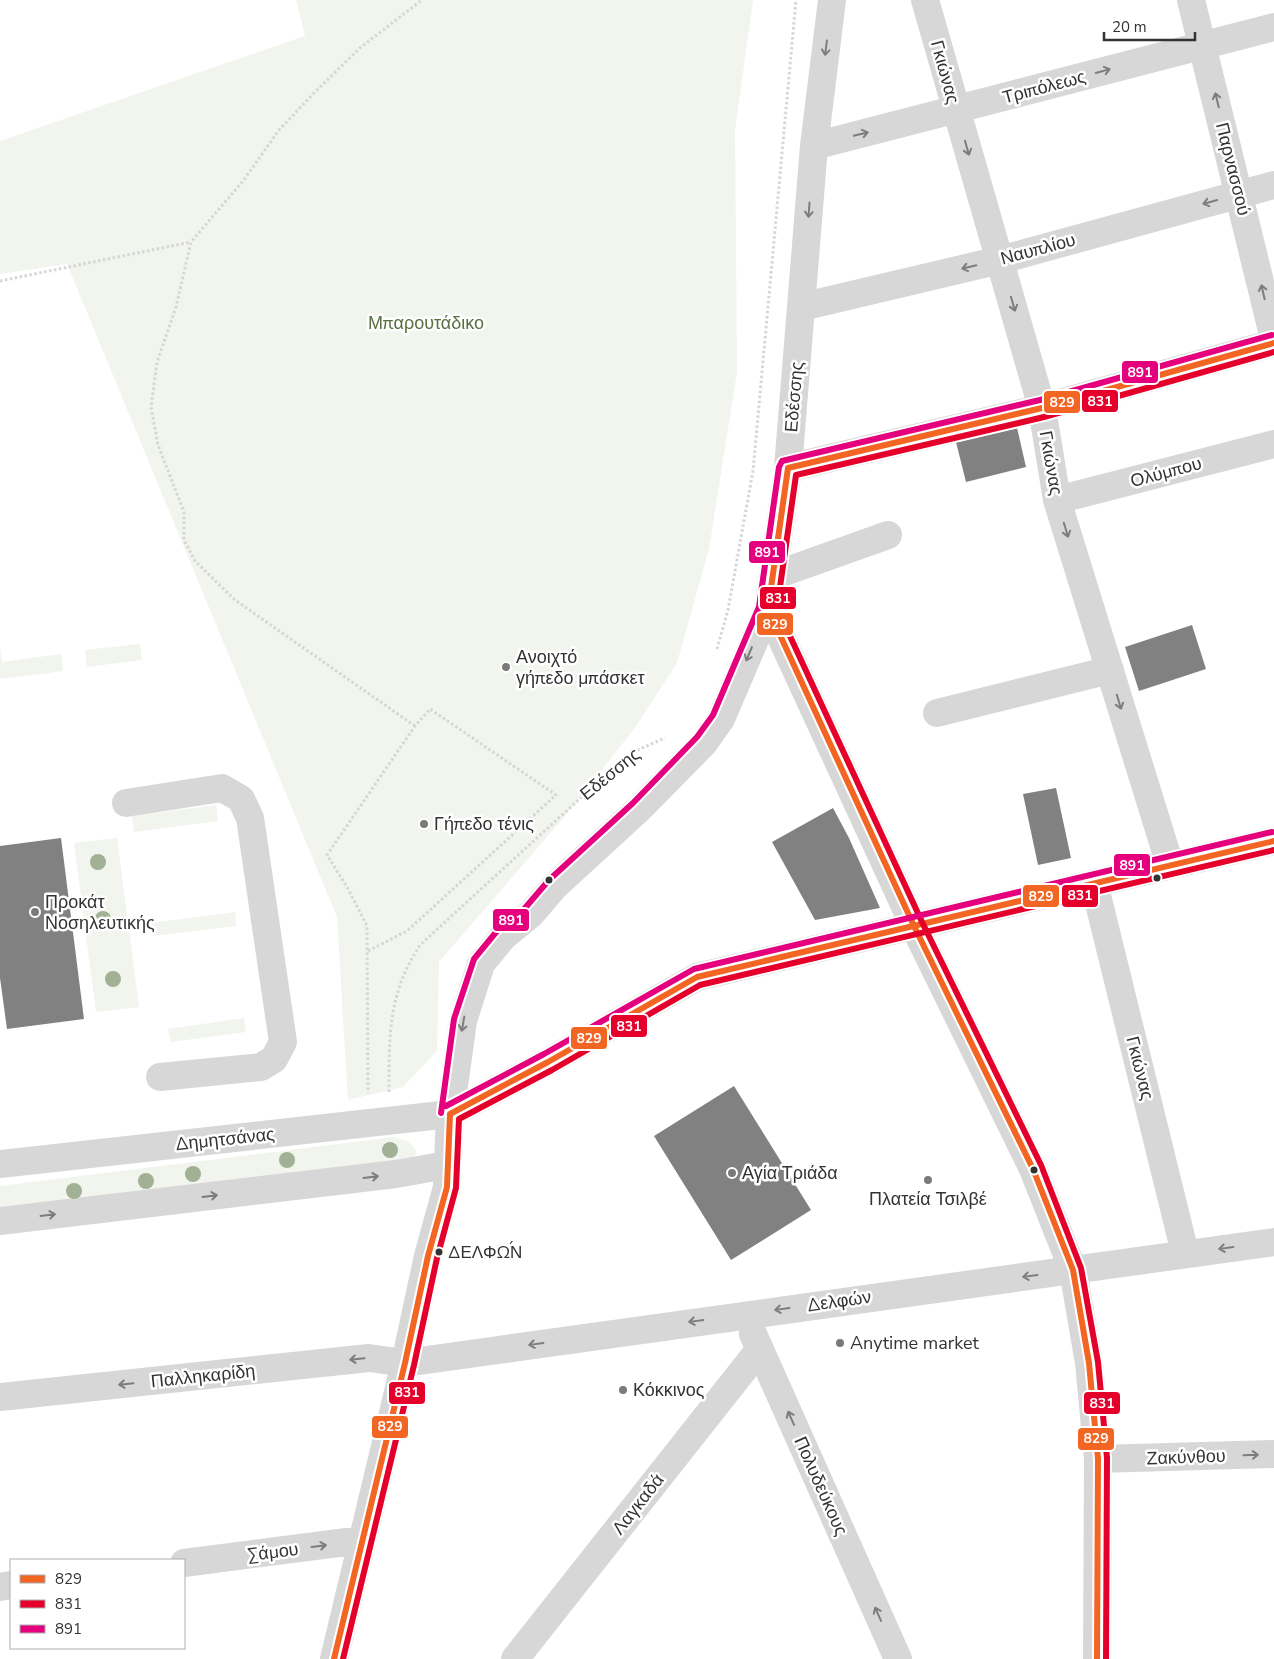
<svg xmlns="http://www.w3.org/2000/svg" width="1274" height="1659" font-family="'Nunito Sans',sans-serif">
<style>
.green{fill:#f1f5ed}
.building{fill:#818181}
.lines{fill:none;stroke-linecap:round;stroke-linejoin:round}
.path{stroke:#d6d6d6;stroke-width:3;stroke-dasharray:2.5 2.5;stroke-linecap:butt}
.minor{stroke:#d7d7d7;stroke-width:28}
.bus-1-casing{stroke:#fff;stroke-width:10}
.bus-2-casing{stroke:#fff;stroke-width:10}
.bus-3-casing{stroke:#fff;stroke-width:10}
.bus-1{stroke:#f26522;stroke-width:6}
.bus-2{stroke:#e4002b;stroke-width:6}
.bus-3{stroke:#e5007d;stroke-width:6}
.tree{fill:#a2b095}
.oneway{stroke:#7d7d7d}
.poi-dot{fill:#7a7a7a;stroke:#fff;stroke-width:2}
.bus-dot{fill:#333;stroke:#fff;stroke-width:2}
.labels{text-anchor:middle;stroke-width:5;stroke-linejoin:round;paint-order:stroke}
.bus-label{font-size:17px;fill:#333;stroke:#fff;text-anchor:start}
.street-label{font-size:18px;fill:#333;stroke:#fff}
.park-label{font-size:18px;fill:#56703f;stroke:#fff}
.poi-label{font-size:18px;fill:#333;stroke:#fff;text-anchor:start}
.line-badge{stroke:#fff;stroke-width:2}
.badge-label{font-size:14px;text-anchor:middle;font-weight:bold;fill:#fff}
</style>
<rect width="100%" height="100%" fill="#fff"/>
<!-- green -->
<path class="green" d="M296 0H753L735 130 737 372 709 549 677 663 634 729 564 817 439 962 437 1051 403 1087 348 1100 337 917 67 264 0 274V141L305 36Z
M140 644 142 660 87 667 85 650Z
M0 646 2 662 61 654 63 671 0 679Z
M216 805 218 821 134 832 132 816Z
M117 838 139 1007 96 1012 74 843Z
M235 912 236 926 153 936 151 923Z
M244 1018 246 1032 171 1042 168 1029Z
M394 1137C406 1140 412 1142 417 1153L412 1158 0 1211V1186Z"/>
<!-- building -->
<path class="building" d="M1015 419 1026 467 966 482 954 434Z
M1192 625 1206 669 1139 691 1125 647Z
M1056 788 1071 858 1038 865 1023 794Z
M833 808 849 838 880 908 815 920 772 842Z
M61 838 84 1019 7 1029 0 978V846Z
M734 1086 811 1210 731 1260 654 1136Z"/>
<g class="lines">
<!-- path -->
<path class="path" d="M0 281 191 242
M717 649 728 610 753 471 796 0
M415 726 235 600 195 561 184 540V512L158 445 151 407 157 362 176 307 191 242 243 181 279 130 315 92 361 47 422 0
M368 951 407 931 556 795 430 709 415 726 327 855 347 887 367 926 368 1093
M389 1092C389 1036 388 992 421 944L620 762 631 753 665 738"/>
<!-- minor -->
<path class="minor" d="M925 0 1042 408 1057 500 1170 865
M1191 0 1274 339
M814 146 1274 27
M801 307 1000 260 1274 185
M788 468 1042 408 1274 343
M1057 500 1274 444
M773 576 888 535
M768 609 914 926 1033 1169 1073 1270 1089 1363 1098 1459 1097 1659
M937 713 1110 670
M126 803 222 788 241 799 250 818 283 1042 274 1059 261 1067 160 1077
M1094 883 1185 1253
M0 1164 450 1114 548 1062 697 977 1274 841
M0 1221 396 1174 447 1165
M753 1334 898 1659
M0 1397 369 1358 405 1363 1274 1242
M1098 1459 1274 1454
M184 1563 362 1540
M0 1587 11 1585
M334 1659 405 1363 428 1256 447 1187 450 1114 463 1021 481 964 503 937 531 914 555 886 639 809 704 743 721 719 768 609 788 468 814 146 832 0
M515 1659 760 1349"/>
<!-- bus-1 casing -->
<g class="bus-1-casing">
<path id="bus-1" d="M334 1659 405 1363 428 1256 447 1187 450 1114 548 1062 697 977 1274 841
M1097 1659 1098 1459 1089 1363 1073 1270 1033 1169 914 926 768 609 788 468 1042 408 1274 343"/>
</g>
<!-- bus-2 casing -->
<g class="bus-2-casing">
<path id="bus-2" d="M343 1659 414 1365 437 1258 456 1188 459 1119 552 1070 700 985 1274 850
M1106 1659 1107 1458 1098 1362 1081 1268 1041 1165 922 922 777 608 796 475 1044 417 1274 352"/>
</g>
<!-- bus-3 casing -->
<g class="bus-3-casing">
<path id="bus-3" d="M446 1106 544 1054 694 969 1272 832
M441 1113 454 1019 474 959 497 931 525 908 549 880 633 803 697 737 713 715 759 607 779 467 782 461 1040 400 1272 335"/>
</g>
<!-- bus-1 -->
<use href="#bus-1" class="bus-1"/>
<!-- bus-2 -->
<use href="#bus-2" class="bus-2"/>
<!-- bus-3 -->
<use href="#bus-3" class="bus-3"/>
</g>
<!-- trees -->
<g class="tree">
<circle cx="98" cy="862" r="8"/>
<circle cx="103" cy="919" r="8"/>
<circle cx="113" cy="979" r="8"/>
<circle cx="390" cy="1150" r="8"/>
<circle cx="287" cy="1160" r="8"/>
<circle cx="193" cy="1174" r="8"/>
<circle cx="146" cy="1181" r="8"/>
<circle cx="74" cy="1191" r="8"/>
</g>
<!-- one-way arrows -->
<defs><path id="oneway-shaft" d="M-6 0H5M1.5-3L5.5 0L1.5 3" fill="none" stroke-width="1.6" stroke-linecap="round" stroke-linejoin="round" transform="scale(1.25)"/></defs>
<g class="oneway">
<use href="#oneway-shaft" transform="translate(826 48) rotate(97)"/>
<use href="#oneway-shaft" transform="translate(1103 71) rotate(-15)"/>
<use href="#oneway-shaft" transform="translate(1217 100) rotate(-104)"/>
<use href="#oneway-shaft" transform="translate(861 134) rotate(-14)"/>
<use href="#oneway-shaft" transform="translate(967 148) rotate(74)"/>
<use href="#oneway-shaft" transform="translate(1210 202) rotate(164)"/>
<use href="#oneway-shaft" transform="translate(809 210) rotate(94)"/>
<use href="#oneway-shaft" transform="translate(969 267) rotate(167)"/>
<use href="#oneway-shaft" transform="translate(1263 292) rotate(-103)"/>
<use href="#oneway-shaft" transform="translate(1013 304) rotate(74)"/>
<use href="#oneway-shaft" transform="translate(1066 530) rotate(73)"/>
<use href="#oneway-shaft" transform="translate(749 654) rotate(113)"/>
<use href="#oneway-shaft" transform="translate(1119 702) rotate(73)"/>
<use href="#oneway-shaft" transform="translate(463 1024) rotate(100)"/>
<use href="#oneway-shaft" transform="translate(371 1177) rotate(-7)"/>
<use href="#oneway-shaft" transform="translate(210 1196) rotate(-7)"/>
<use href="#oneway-shaft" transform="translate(48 1215) rotate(-7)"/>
<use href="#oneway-shaft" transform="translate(1226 1248) rotate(172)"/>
<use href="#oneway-shaft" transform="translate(1030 1276) rotate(172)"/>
<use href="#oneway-shaft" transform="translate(782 1309) rotate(172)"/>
<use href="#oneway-shaft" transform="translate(696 1321) rotate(172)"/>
<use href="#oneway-shaft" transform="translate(536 1344) rotate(172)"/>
<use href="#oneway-shaft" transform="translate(357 1359) rotate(174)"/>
<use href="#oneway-shaft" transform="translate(126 1384) rotate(174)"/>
<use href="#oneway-shaft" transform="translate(791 1418) rotate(-114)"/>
<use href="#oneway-shaft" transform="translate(1251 1455) rotate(-2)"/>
<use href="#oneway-shaft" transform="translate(319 1546) rotate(-7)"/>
<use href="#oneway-shaft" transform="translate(878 1614) rotate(-114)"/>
</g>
<!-- markers -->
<g class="poi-dot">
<circle cx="506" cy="667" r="5"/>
<circle cx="424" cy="824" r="5"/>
<circle cx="35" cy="912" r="5"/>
<circle cx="732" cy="1173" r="5"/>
<circle cx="928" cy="1180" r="5"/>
<circle cx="840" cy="1343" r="5"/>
<circle cx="623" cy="1390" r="5"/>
</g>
<g class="bus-dot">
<circle cx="1157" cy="878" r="4.5"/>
<circle cx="549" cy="880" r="4.5"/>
<circle cx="1034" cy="1170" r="4.5"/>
<circle cx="439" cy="1252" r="4.5"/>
</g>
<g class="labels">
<!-- bus labels -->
<g class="bus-label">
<text x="448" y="1258">ΔΕΛΦΏΝ</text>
</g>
<!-- street labels -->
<g class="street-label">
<text transform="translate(945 72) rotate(75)" y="6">Γκιώνας</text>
<text transform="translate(1044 87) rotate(-15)" y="6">Τριπόλεως</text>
<text transform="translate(1233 169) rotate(76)" y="6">Παρνασσού</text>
<text transform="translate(1038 249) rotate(-15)" y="6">Ναυπλίου</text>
<text transform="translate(794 397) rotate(-85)" y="6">Εδέσσης</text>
<text transform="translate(1051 463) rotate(80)" y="6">Γκιώνας</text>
<text transform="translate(1166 472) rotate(-15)" y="6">Ολύμπου</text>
<text transform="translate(610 774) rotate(-39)" y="6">Εδέσσης</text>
<text transform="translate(1140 1068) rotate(76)" y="6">Γκιώνας</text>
<text transform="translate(225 1139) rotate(-6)" y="6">Δημητσάνας</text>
<text transform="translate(839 1301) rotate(-8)" y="6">Δελφών</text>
<text transform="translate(203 1376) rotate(-6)" y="6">Παλληκαρίδη</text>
<text transform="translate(1186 1457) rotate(-2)" y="6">Ζακύνθου</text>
<text transform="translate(821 1486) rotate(66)" y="6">Πολυδεύκους</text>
<text transform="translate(638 1504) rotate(-52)" y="6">Λαγκαδά</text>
<text transform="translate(273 1552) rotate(-7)" y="6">Σάμου</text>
</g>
<!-- park labels -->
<g class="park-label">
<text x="426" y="329">Μπαρουτάδικο</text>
</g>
<!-- poi labels -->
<g class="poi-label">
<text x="516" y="663">Ανοιχτό<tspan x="516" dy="21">γήπεδο μπάσκετ</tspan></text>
<text x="434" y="830">Γήπεδο τένις</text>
<text x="45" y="908">Προκάτ<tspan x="45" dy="21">Νοσηλευτικής</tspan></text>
<text x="742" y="1179">Αγία Τριάδα</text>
<text x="928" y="1205" text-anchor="middle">Πλατεία Τσιλβέ</text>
<text x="850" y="1349">Anytime market</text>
<text x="633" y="1396">Κόκκινος</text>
</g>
</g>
<g class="line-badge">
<rect x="1121" y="360" width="38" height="24" rx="5" fill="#e5007d"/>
<rect x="1081" y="389" width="38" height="24" rx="5" fill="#e4002b"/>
<rect x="1043" y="390" width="38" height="24" rx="5" fill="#f26522"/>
<rect x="748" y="540" width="38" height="24" rx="5" fill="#e5007d"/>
<rect x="759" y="586" width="38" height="24" rx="5" fill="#e4002b"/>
<rect x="756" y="612" width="38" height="24" rx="5" fill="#f26522"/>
<rect x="1113" y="853" width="38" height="24" rx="5" fill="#e5007d"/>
<rect x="1061" y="884" width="38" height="24" rx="5" fill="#e4002b"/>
<rect x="1022" y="884" width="38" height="24" rx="5" fill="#f26522"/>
<rect x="492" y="908" width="38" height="24" rx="5" fill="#e5007d"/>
<rect x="610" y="1014" width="38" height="24" rx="5" fill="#e4002b"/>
<rect x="570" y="1026" width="38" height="24" rx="5" fill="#f26522"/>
<rect x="388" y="1381" width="38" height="24" rx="5" fill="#e4002b"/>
<rect x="1083" y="1391" width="38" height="24" rx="5" fill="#e4002b"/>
<rect x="371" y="1415" width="38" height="24" rx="5" fill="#f26522"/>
<rect x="1077" y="1427" width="38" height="24" rx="5" fill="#f26522"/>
</g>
<g class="badge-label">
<text x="1140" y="377">891</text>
<text x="1100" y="406">831</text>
<text x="1062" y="407">829</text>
<text x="767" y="557">891</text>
<text x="778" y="603">831</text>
<text x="775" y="629">829</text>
<text x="1132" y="870">891</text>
<text x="1080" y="900">831</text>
<text x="1041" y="901">829</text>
<text x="511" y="925">891</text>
<text x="629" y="1031">831</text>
<text x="589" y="1043">829</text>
<text x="407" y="1397">831</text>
<text x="1102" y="1408">831</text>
<text x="390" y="1431">829</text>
<text x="1096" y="1443">829</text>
</g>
<!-- legend -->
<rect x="10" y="1559" width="175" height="90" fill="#ffffff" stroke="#adadad"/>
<rect x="20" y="1575" width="25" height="8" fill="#f26522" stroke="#adadad"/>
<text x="55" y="1584" font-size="15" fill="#333333">829</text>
<rect x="20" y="1600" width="25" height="8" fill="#e4002b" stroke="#adadad"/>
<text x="55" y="1609" font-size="15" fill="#333333">831</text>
<rect x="20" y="1625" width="25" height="8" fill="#e5007d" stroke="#adadad"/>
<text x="55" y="1634" font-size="15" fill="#333333">891</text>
<!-- scale -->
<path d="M1104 32v8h91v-8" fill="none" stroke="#333333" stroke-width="2.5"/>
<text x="1112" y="32" font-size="15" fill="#333333" stroke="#ffffff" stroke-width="4" paint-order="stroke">20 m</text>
</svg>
